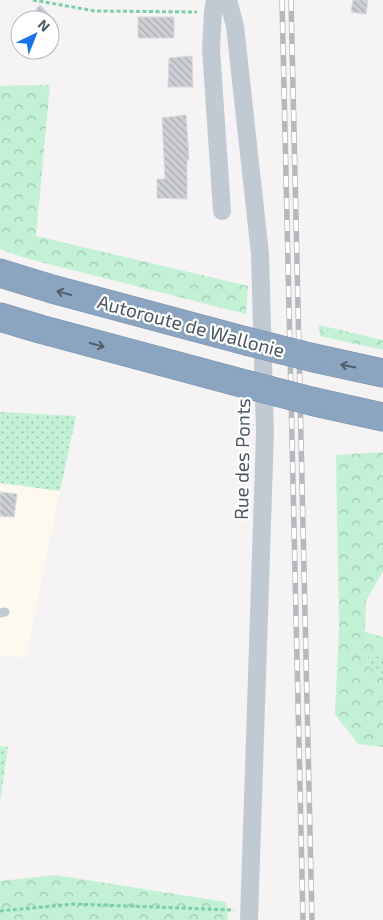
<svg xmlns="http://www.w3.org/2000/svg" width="383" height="920" font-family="'Exo 2',sans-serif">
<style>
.commercial{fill:#fdf9ef}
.green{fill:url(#green-dots)}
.forest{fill:url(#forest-crowns)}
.building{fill:url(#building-back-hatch);stroke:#d7d9de}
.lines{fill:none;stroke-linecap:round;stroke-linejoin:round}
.motorway-casing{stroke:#7690ad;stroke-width:29}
.path{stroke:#7ad0a6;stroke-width:3;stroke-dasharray:4 2.5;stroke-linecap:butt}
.service{stroke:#c1cad2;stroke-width:9}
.minor{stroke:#c1cad2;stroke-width:18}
.motorway{stroke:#8ba5c1;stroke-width:28}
.rail-casing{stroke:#b5b8bd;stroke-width:5.5}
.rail{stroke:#fff;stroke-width:4;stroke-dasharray:11;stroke-linecap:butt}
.motorway-bridge-casing{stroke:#7690ad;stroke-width:29;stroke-linecap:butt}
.motorway-bridge{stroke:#8ba5c1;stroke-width:28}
.oneway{stroke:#505e6b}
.labels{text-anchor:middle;stroke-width:4.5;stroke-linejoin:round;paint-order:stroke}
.street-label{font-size:19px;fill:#4a5661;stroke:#fff}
</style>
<defs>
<pattern id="green-dots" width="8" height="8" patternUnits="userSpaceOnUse" patternTransform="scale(1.25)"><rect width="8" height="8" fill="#c3f1d5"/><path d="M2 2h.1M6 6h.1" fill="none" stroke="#a0c6b0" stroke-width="1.8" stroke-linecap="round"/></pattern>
<pattern id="forest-crowns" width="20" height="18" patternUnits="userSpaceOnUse" patternTransform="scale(1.25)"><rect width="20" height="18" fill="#c3f1d5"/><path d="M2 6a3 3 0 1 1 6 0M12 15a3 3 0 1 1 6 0" fill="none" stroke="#a0c6b0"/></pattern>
<pattern id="building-back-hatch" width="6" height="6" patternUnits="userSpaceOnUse" patternTransform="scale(1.25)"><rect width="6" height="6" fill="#cdcfd5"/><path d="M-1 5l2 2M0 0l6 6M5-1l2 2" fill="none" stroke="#a8abb0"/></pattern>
</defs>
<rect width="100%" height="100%" fill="#f5f3f3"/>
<!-- commercial -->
<path class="commercial" d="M0 483 60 491 26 658 0 655Z"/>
<!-- green -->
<path class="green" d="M0 412 76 416 60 491 0 483Z
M383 654V676L367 667 368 655Z
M0 746 8 747 0 802Z"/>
<!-- forest -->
<path class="forest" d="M50 85 36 236 248 286 246 314 25 258 0 249V86Z
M319 325 383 340V350L320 336Z
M383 452V571L366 601 365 632 383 637V654L368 655 367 666 383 676V747L358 744 335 714 339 628 336 455Z
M55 875 226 902 228 920H0V881Z"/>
<!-- building -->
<path class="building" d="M353 0H368L366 14 351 12Z
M40 5 55 20H26Z
M138 17H174V38H138Z
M192 56 193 87H168L169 58Z
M186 115 189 160H187V199L157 198V179H165L162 118Z
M0 492 17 494 14 517 0 516Z"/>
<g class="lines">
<!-- motorway casing -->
<g class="motorway-casing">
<path id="motorway" d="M0 273 52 289 246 341
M0 317 40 329 245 384
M314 358 383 373
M315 402 383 417"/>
</g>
<!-- path -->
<path class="path" d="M33 0 95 11 197 12
M0 911 73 904 234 910"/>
<!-- service -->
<path class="service" d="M0 613 5 612"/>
<!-- minor -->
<path class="minor" d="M215 0 213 12 211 49 222 211
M228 0 235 26 260 254 265 432 249 920"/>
<!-- motorway -->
<use href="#motorway" class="motorway"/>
<!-- rail casing -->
<g class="rail-casing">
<path id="rail" d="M282 0 303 920
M291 0 312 920"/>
</g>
<!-- rail -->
<use href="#rail" class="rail"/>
<!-- motorway-bridge casing -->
<g class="motorway-bridge-casing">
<path id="motorway-bridge" d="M246 341 314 358
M245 384 315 402"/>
</g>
<!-- motorway-bridge -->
<use href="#motorway-bridge" class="motorway-bridge"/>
</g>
<!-- one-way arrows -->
<defs><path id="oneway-shaft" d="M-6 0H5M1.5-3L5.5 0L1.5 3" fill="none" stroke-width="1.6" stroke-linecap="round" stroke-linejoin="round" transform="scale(1.25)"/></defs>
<g class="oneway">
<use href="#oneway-shaft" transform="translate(64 293) rotate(-165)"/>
<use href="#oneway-shaft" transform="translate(97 345) rotate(15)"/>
<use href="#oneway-shaft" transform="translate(348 366) rotate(-168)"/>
</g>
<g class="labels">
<!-- street labels -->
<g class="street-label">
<text transform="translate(191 326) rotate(15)" y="7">Autoroute de Wallonie</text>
<text transform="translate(242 459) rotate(-89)" y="7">Rue des Ponts</text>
</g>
</g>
<!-- north arrow -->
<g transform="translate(35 35) rotate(43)"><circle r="24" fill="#ffffff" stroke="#b7bbc0"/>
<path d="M0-4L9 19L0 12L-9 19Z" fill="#1a73e8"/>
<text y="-8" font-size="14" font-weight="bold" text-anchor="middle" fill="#4a5661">N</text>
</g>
</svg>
